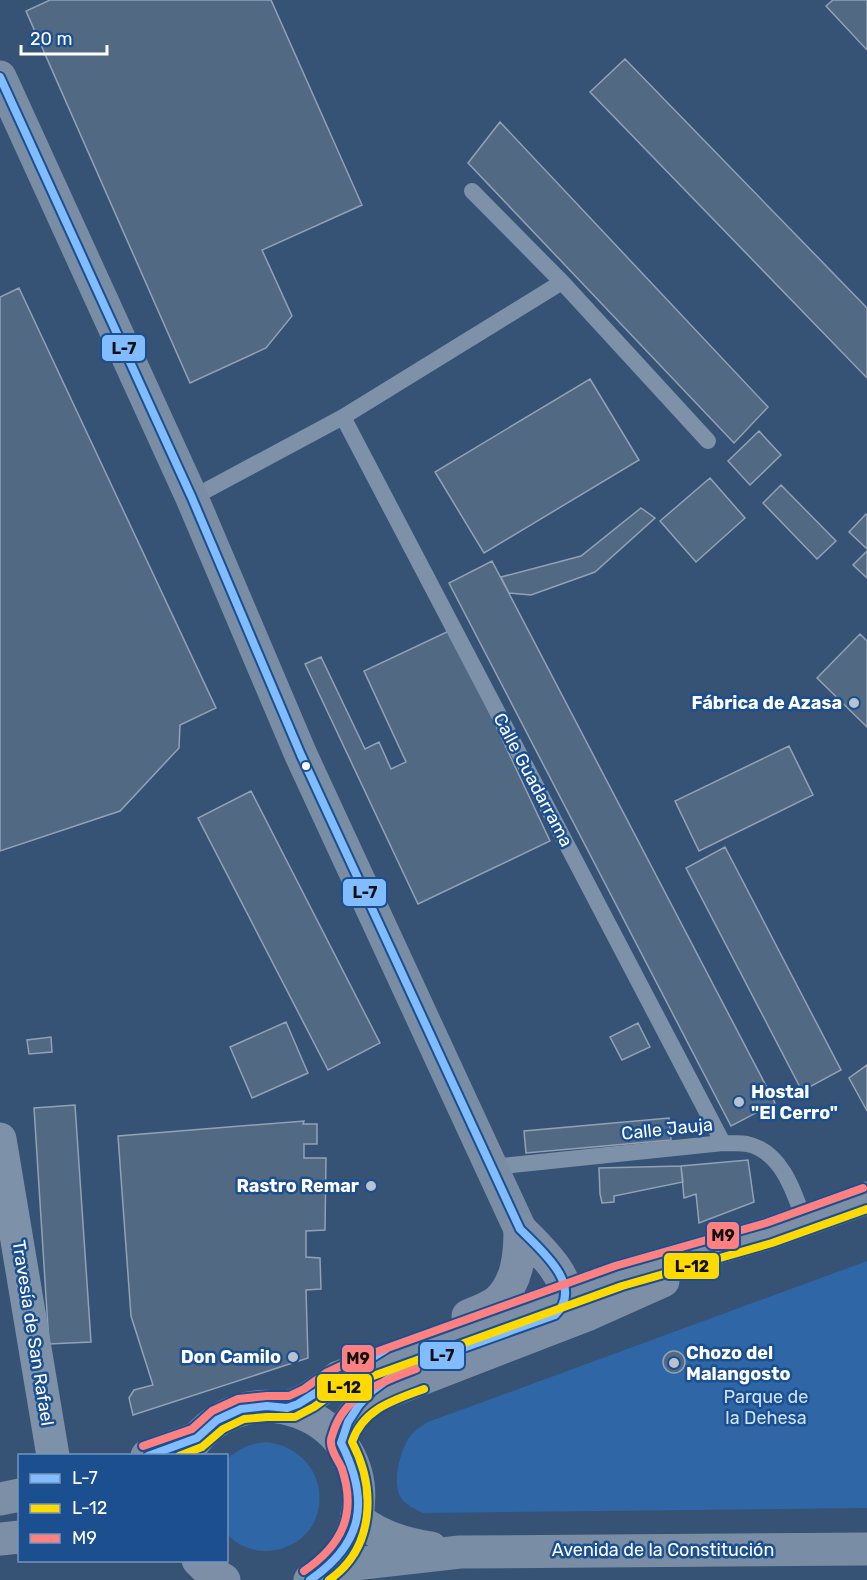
<svg xmlns="http://www.w3.org/2000/svg" width="867" height="1580" font-family="Rubik,sans-serif">
<style>
.green{fill:#2f66a5}
.building{fill:#526984;stroke:#92a2b6;stroke-width:1.5}
.lines{fill:none;stroke-linecap:round;stroke-linejoin:round}
.lane{stroke:#7d92a8;stroke-width:16}
.street{stroke:#7d92a8;stroke-width:33}
.secondary{stroke:#798da4;stroke-width:33}
.primary{stroke:#7d8ea7;stroke-width:33}
.bus-1-casing{stroke:#1b4f8f;stroke-width:12}
.bus-2-casing{stroke:#1b4f8f;stroke-width:12}
.bus-3-casing{stroke:#1b4f8f;stroke-width:12}
.bus-1{stroke:#80bcff;stroke-width:8}
.bus-2{stroke:#ffda00;stroke-width:8}
.bus-3{stroke:#ff8080;stroke-width:8}
.poi-dot{fill:#b9c2ce;stroke:#1b4f8f;stroke-width:2}
.bus-dot{fill:#fff;stroke:#1b4f8f;stroke-width:2}
.labels{text-anchor:middle;stroke-width:5;stroke-linejoin:round;paint-order:stroke}
.poi-label{font-size:18px;font-weight:bold;fill:#fff;stroke:#1b4f8f;text-anchor:end}
.street-label{font-size:18px;fill:#fff;stroke:#1b4f8f}
.park-label{font-size:18px;fill:#cfe3fa;stroke:#1b4f8f}
.line-badge{stroke:#1b4f8f;stroke-width:2}
.pale-badge-label{font-size:16px;text-anchor:middle;font-weight:bold;fill:#111}
</style>
<rect width="100%" height="100%" fill="#365274"/>
<!-- green -->
<path class="green" d="M867 1261V1508L423 1513C415 1509 405 1505 400 1496 392 1481 401 1445 413 1433 417 1429 423 1425 428 1422Z
M267 1442C338 1452 336 1546 268 1551 252 1552 237 1545 227 1534L226 1460C239 1448 251 1443 267 1442Z"/>
<!-- building -->
<path class="building" d="M50 0H271L362 205 262 250 292 316 266 348 190 383 26 11Z
M833 0H867V50L826 6Z
M625 59 867 308V378L590 92Z
M500 122 768 407 734 443 468 163Z
M19 288 216 708 180 725 179 748 120 811 0 851V297Z
M590 379 639 460 484 553 435 472Z
M759 431 781 455 750 485 728 461Z
M710 478 745 518 696 562 660 521Z
M781 485 836 541 817 559 763 503Z
M641 508 655 518 595 572 531 595 509 593 501 577 581 556Z
M866 514 867 515V549L849 532Z
M867 551V578L853 565Z
M492 561 775 1103 731 1126 449 583Z
M451 630 550 841 418 904 305 664 321 657 365 749 379 742 391 769 406 762 364 671Z
M860 634 867 641V727L817 678Z
M789 746 813 795 699 851 675 801Z
M251 791 380 1043 328 1070 198 818Z
M725 847 841 1070 802 1091 686 868Z
M286 1022 308 1073 252 1098 230 1047Z
M638 1023 650 1047 622 1060 610 1037Z
M51 1037 52 1052 29 1054 27 1040Z
M867 1065V1111L849 1078Z
M75 1105 91 1342 49 1344 34 1108Z
M669 1118 671 1140 526 1153 524 1131Z
M304 1121 303 1124H317V1144H304V1158H326L325 1230 306 1231V1257L320 1258 321 1289 306 1290 308 1358 133 1415 129 1398 134 1390 153 1385 131 1316 118 1136Z
M748 1160 754 1202 699 1223 696 1194 684 1198 681 1166Z
M681 1166 683 1182 614 1196V1202L602 1203 600 1194 599 1168Z
M663 1362a11 11 0 1 1 22 0a11 11 0 1 1-22 0Z"/>
<g class="lines">
<!-- lane -->
<path class="lane" d="M472 191 562 282
M343 417 562 282 708 441
M192 498 343 417 723 1143
M492 1167 723 1143C731 1143 740 1143 747 1144 781 1151 794 1191 804 1220"/>
<!-- street -->
<path class="street" d="M0 1139 53 1456"/>
<!-- secondary -->
<path class="secondary" d="M0 77 192 498 301 755 520 1229
M357 1518C377 1536 404 1544 431 1548
M325 1570 363 1563 460 1552 867 1549"/>
<!-- primary -->
<path class="primary" d="M520 1229C537 1247 584 1287 558 1312
M468 1316C478 1311 490 1308 498 1301 518 1282 520 1254 520 1229
M287 1408 309 1398 339 1377 619 1276 769 1233 867 1198
M341 1443C346 1419 358 1409 377 1396L589 1314 663 1281
M147 1456 197 1438
M185 1456C239 1361 380 1414 356 1520 350 1546 332 1568 310 1580
M0 1499 20 1495
M0 1539 20 1537
M198 1560 208 1570 224 1580"/>
<!-- bus-1 casing -->
<g class="bus-1-casing">
<path id="bus-1" d="M0 77 192 498 301 755 520 1229C541 1250 585 1286 555 1315L424 1362 388 1379 372 1391 359 1405 348 1422 341 1443C370 1500 364 1543 310 1580
M148 1456 197 1438 217 1420 241 1409 267 1406 287 1408 298 1404 386 1349"/>
</g>
<!-- bus-2 casing -->
<g class="bus-2-casing">
<path id="bus-2" d="M179 1456 202 1447 223 1429 244 1419 267 1417H295L314 1407 336 1391 362 1380 622 1286 772 1243 867 1209
M329 1580C375 1548 376 1488 352 1442 363 1409 394 1400 424 1389"/>
</g>
<!-- bus-3 casing -->
<g class="bus-3-casing">
<path id="bus-3" d="M143 1446 192 1429 212 1411 238 1399 267 1396H289L304 1389 326 1373 354 1360 615 1266 766 1223 863 1188
M304 1571C342 1545 357 1514 342 1469 339 1461 331 1452 331 1443 330 1439 333 1434 334 1430 346 1394 384 1381 416 1369"/>
</g>
<!-- bus-1 -->
<use href="#bus-1" class="bus-1"/>
<!-- bus-2 -->
<use href="#bus-2" class="bus-2"/>
<!-- bus-3 -->
<use href="#bus-3" class="bus-3"/>
</g>
<!-- markers -->
<g class="poi-dot">
<circle cx="854" cy="703" r="6"/>
<circle cx="739" cy="1102" r="6"/>
<circle cx="371" cy="1186" r="6"/>
<circle cx="293" cy="1357" r="6"/>
<circle cx="674" cy="1363" r="6"/>
</g>
<circle class="bus-dot" cx="306" cy="766" r="5"/>
<g class="labels">
<!-- poi labels -->
<g class="poi-label">
<text x="842" y="709">Fábrica de Azasa</text>
<text x="751" y="1098" text-anchor="start">Hostal<tspan x="751" dy="21">"El Cerro"</tspan></text>
<text x="359" y="1192">Rastro Remar</text>
<text x="686" y="1359" text-anchor="start">Chozo del<tspan x="686" dy="21">Malangosto</tspan></text>
<text x="281" y="1363">Don Camilo</text>
</g>
<!-- street labels -->
<g class="street-label">
<text transform="translate(533 780) rotate(62)" y="6">Calle Guadarrama</text>
<text transform="translate(667 1129) rotate(-6)" y="6">Calle Jauja</text>
<text transform="translate(33 1333) rotate(81)" y="6">Travesía de San Rafael</text>
<text x="663" y="1556">Avenida de la Constitución</text>
</g>
<!-- park labels -->
<g class="park-label">
<text x="766" y="1403">Parque de<tspan x="766" dy="21">la Dehesa</tspan></text>
</g>
</g>
<g class="line-badge">
<rect x="101" y="334" width="45" height="28" rx="6" fill="#80bcff"/>
<rect x="342" y="878" width="45" height="29" rx="6" fill="#80bcff"/>
<rect x="706" y="1221" width="34" height="29" rx="6" fill="#ff8080"/>
<rect x="663" y="1252" width="57" height="28" rx="6" fill="#ffda00"/>
<rect x="419" y="1341" width="46" height="29" rx="6" fill="#80bcff"/>
<rect x="341" y="1344" width="34" height="29" rx="6" fill="#ff8080"/>
<rect x="316" y="1373" width="57" height="29" rx="6" fill="#ffda00"/>
</g>
<g class="pale-badge-label">
<text x="124" y="354">L-7</text>
<text x="365" y="898">L-7</text>
<text x="723" y="1241">M9</text>
<text x="692" y="1272">L-12</text>
<text x="442" y="1361">L-7</text>
<text x="358" y="1364">M9</text>
<text x="344" y="1393">L-12</text>
</g>
<!-- legend -->
<rect x="18" y="1454" width="210" height="108" fill="#1b4f8f" stroke="#7695bc" stroke-width="1.5"/>
<rect x="30" y="1474" width="30" height="9" fill="#80bcff" stroke="#7695bc" stroke-width="1.5"/>
<text x="72" y="1484" font-size="18" fill="#ffffff">L-7</text>
<rect x="30" y="1504" width="30" height="9" fill="#ffda00" stroke="#7695bc" stroke-width="1.5"/>
<text x="72" y="1514" font-size="18" fill="#ffffff">L-12</text>
<rect x="30" y="1534" width="30" height="9" fill="#ff8080" stroke="#7695bc" stroke-width="1.5"/>
<text x="72" y="1544" font-size="18" fill="#ffffff">M9</text>
<!-- scale -->
<path d="M21 45v9h86v-9" fill="none" stroke="#ffffff" stroke-width="3"/>
<text x="30" y="45" font-size="18" fill="#ffffff" stroke="#1b4f8f" stroke-width="4.5" paint-order="stroke">20 m</text>
</svg>
